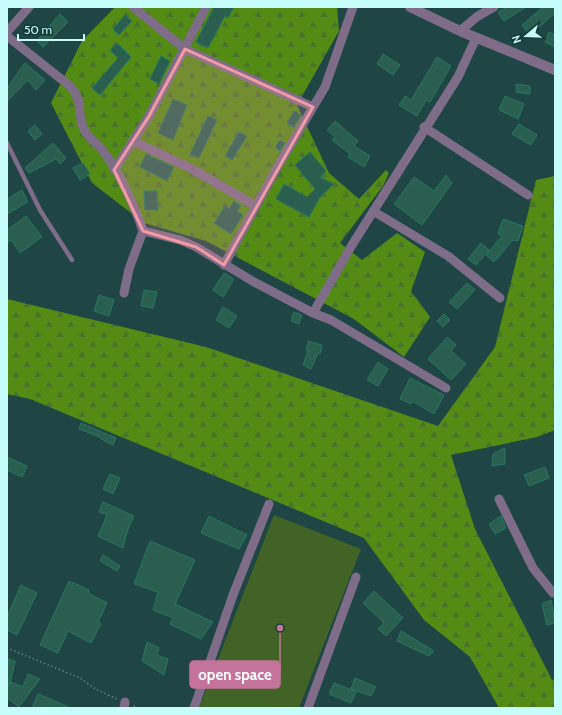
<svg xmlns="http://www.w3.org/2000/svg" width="562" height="715" font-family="Cabin,sans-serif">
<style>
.forest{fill:url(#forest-firs)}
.park{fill:#426326}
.building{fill:#2a5f50;stroke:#237863}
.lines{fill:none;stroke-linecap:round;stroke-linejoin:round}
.path{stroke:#76a4a2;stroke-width:1.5;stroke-dasharray:1 3;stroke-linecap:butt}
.service{stroke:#7e6c89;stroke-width:4.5}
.minor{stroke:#7e6c89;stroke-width:9}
.tertiary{stroke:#7e6c89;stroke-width:10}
.marked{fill:#f49aa4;fill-opacity:0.2;stroke:#f49aa4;stroke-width:3;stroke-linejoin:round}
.leader{fill:none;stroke:#c4739a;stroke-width:1.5}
.callout-dot{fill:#c4739a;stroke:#143b39;stroke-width:1.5}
.callout{fill:#c4739a;stroke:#c4739a;stroke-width:1.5}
.callout-label{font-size:15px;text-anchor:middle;font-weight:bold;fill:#fff}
</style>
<defs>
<pattern id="forest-firs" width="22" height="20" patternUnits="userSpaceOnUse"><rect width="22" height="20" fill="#538b14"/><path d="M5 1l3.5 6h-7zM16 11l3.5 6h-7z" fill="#49722a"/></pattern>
</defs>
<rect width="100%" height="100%" fill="#1f4544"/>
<!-- forest -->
<path class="forest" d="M115 7H337L339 31 297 105 329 173 359 199 386 170 389 173 383 186 340 243 362 260 397 233 425 252 411 291 430 317 404 357 354 319 206 241 144 223 92 183 51 103 82 41Z
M555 176V430L537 437 451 455 475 529 552 680 555 679V708H499L470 657 424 620 364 538 30 399 7 394V299L206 347 438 426 495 347 536 180Z"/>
<!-- park -->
<path class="park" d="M274 515 361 549 299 708H199Z"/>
<!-- building -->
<path class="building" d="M214 7H234L228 18 225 16 208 48 196 42Z
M507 7H526L504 21 498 12Z
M543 7H555V13L530 35 522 25Z
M60 14 68 22 43 47 37 41Z
M125 15 132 21 119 35 113 29Z
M549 32 555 35V47L545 42Z
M117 43 131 57 100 95 92 88 118 58 110 50Z
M383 54 400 65 393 75 377 64Z
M161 56 170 61 159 84 150 79Z
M437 57 451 66 430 102 426 100 417 116 399 105 405 96 411 100Z
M25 63 45 80 36 90 28 80 7 101V88Z
M516 84 530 86V94L516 92Z
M505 96 524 104 518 119 499 110Z
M173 99 187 105 173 140 158 133Z
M294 111 301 115 294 127 287 123Z
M208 116 217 120 199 158 190 154Z
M335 121 358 141 354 146 370 156 364 167 348 157 350 154 332 140 335 137 327 130Z
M519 124 537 135 531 145 512 134Z
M35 125 42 134 35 140 28 131Z
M239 132 247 136 232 160 225 156Z
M280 140 285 143 280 151 275 147Z
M53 143 66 158 60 164 56 159 29 173 25 168Z
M310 152 326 171 320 177 334 184 320 197 309 217 276 199 284 184 307 197 315 189 295 165Z
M146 154 174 167 167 181 140 167Z
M83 163 90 174 80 180 73 168Z
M446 175 452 183 422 225 394 204 414 177 434 191Z
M22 190 28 202 7 214V199Z
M144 191H157L158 210H145Z
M234 201 241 206 237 211 243 215 231 234 214 223 225 206 229 209Z
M26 216 42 237 20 253 11 240 7 243V230Z
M503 219 523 226 518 241 513 240 494 262 486 255 502 236 498 234Z
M481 243 489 250 476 265 468 259Z
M224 273 234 279 223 297 213 290Z
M467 283 475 290 457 309 449 302Z
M144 290 157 292 153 308 141 306Z
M99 295 114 300 109 316 94 311Z
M223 307 237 316 229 328 216 320Z
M294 312 302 315 299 324 291 321Z
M444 314 450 320 443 327 437 321Z
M447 337 456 345 451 351 466 364 451 380 428 359Z
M308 341 322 345 320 354 318 353 311 369 303 365 308 351H306Z
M378 362 388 369 378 386 367 380Z
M410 378 444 395 434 414 412 401 411 404 400 399Z
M81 423 116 438 113 445 101 439 102 438 79 429Z
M505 448V464L492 466 493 454Z
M7 457 27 466 22 477 7 470Z
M545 467 549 478 529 486 524 475Z
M110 474 120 478 113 494 103 489Z
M103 502 134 516 128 529 123 548 98 536 107 515 99 512Z
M209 516 247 535 239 549 201 533Z
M501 516 506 528 495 534 489 524Z
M150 541 195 560 175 604 213 622 201 639 170 624 173 618 153 610 158 592 134 584Z
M103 555 120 566 117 571 100 561Z
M69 581 89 590 88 593 107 603 98 622 101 624 91 643 68 631 58 653 40 645Z
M21 585 37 593 17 635 7 630V617Z
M374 591 403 618 386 636 378 629 384 623 363 603Z
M551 600 555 623 547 625 542 604Z
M401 631 434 651 429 656 397 641Z
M147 642 159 648 157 655 168 659 164 675 142 661Z
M8 659 15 661 10 684 7 683Z
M28 674 40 679 19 707 7 698V688L11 682 23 687Z
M355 678 376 687 371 696 351 689Z
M334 683 356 692 351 703 329 694Z
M38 694 71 708H32Z"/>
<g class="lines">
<!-- path -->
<path class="path" d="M7 648 80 678 97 690 117 699
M134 706 138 708"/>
<!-- service -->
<path class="service" d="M7 143 40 210 72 260"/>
<!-- minor -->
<path class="minor" d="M133 7 185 49 313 107
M460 31 478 16 494 7
M7 32 29 7
M7 36 70 86C86 104 75 114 85 131 89 139 98 144 103 151 119 171 135 207 143 231L129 269 124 293
M424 127 528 195
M133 141 192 169 256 206
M114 170 149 116 206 7
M373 211 448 256 500 298
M143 231 180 240 196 247 254 282 313 313 331 320 446 388
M224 265 274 173 325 87 353 7
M313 313 352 245 458 77 476 38
M499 499 533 568 553 593
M124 708 125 702
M194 708 233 595 269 504
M308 708 356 577"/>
<!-- tertiary -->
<path class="tertiary" d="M410 7 460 31 555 70"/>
</g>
<!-- marked area -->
<path class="marked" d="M185 49 313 107 224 265 196 247 143 231 114 170 149 116Z"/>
<!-- callouts -->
<path class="leader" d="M280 628L280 675"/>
<circle class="callout-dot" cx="280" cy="628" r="4"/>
<rect class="callout" x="190" y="661" width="90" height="27" rx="4"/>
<g class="callout-label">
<text x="235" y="680">open space</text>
</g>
<!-- border -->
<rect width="562" height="715" fill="none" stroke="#c6fcf9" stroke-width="16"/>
<!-- north arrow -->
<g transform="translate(526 36) rotate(251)" stroke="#143b39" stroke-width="3" paint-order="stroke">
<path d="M0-3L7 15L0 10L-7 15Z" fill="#c6fcf9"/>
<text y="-6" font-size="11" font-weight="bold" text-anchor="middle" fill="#c6fcf9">N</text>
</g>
<!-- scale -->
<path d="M18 34v6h66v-6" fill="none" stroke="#c6fcf9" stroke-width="2"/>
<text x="24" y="34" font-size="12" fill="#c6fcf9" stroke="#143b39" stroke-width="3" paint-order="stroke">50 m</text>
</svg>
